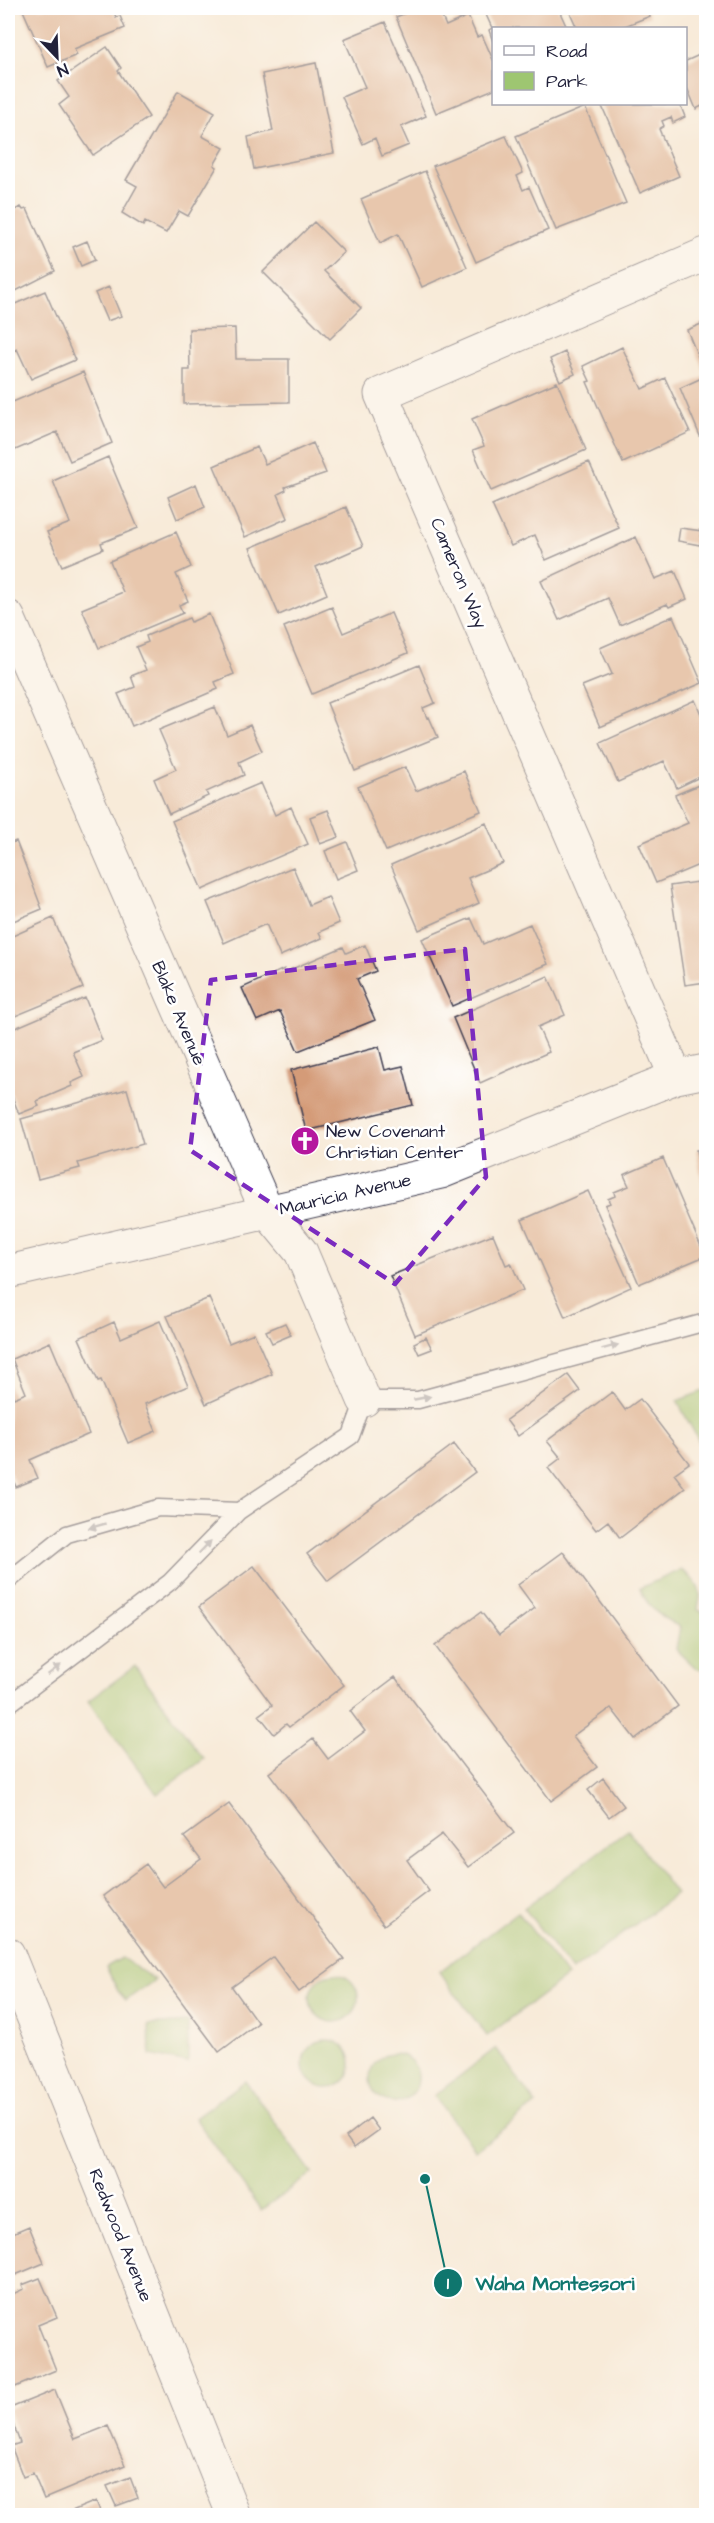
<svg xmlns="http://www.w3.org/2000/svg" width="714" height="2523" font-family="'Architects Daughter',sans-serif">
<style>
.green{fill:#9ec671;stroke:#607456;stroke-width:1.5}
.building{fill:#d49b78}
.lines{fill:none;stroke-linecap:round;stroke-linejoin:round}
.service-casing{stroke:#424053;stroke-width:19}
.minor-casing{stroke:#424053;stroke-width:35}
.service{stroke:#fff;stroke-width:16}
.minor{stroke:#fff;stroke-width:33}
.oneway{fill:#9c9ca7}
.marked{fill:none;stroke:#7b2cbf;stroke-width:4.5;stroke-dasharray:12 8;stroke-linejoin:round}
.labels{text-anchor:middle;stroke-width:5;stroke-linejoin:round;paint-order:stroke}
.street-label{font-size:18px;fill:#22223b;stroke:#fff}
.poi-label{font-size:18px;fill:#22223b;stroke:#fff;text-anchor:start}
.leader{fill:none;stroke:#0f766e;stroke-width:2}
.callout-dot{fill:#0f766e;stroke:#fff;stroke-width:2}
.mark-label{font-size:18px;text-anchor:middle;font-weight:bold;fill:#fff}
.callout-label{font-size:20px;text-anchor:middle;font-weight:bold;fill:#0f766e;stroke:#fff;stroke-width:5;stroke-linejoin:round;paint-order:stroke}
</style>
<rect width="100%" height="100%" fill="#fff"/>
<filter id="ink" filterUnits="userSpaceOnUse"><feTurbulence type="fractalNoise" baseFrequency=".0167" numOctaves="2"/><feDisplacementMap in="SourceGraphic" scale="12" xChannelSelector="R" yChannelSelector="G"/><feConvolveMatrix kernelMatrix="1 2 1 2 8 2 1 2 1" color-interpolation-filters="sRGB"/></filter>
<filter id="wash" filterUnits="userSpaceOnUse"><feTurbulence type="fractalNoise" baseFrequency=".008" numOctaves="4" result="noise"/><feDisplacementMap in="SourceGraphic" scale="24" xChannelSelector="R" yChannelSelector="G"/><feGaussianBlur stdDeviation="1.35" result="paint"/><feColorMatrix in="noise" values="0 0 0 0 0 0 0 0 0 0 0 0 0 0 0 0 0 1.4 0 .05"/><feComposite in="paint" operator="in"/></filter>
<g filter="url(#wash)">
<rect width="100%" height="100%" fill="#f8ebd9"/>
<!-- green -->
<path class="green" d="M706 1390V1454L677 1401Z
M681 1570C689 1575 699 1584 700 1594 701 1599 698 1605 698 1610L706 1613V1669H697L676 1649 680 1627C662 1618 647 1608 640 1588Z
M135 1666 204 1759 157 1794 88 1701Z
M628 1830 676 1894 572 1971 524 1908Z
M518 1912 567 1976 487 2036 439 1972Z
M122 1958 155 1980 126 2000 118 1991 106 1967Z
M310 1998a24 24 0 1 1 48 0a24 24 0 1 1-48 0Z
M188 2022V2063L150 2055 149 2025Z
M303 2064a24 24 0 1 1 48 0a24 24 0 1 1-48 0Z
M496 2048 536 2104 475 2150 434 2096Z
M370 2078a24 24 0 1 1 48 0a24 24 0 1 1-48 0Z
M245 2081 312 2173 261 2210 195 2118Z"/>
<g id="blocks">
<!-- building -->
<path class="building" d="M22 8H112L116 17 120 16 125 28 74 49 77 55 48 67Z
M418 8H438L446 26 468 16 477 37 482 35 494 62V89L436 113 396 17Z
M483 8H558L567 28H494L493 42 489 30 492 28Z
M568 8H646L650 16 620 28H577Z
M385 22 426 116 401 127 409 145 382 156 375 138 363 144 342 97 365 87 344 39Z
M107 47 121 68 118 71 149 117 93 155 59 105 69 97 58 81Z
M706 52V104L696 109 686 85V61Z
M316 63 334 153 254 169 248 137 273 131 262 74Z
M178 91 215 112 202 136 224 148 214 165 217 167 188 216 179 211 166 233 145 222 143 226 122 213 137 186 126 180Z
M601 104H680L685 117 673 123 671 117 662 121 664 126 659 129 679 176 640 193Z
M585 107 626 203 556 230 516 136Z
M506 136 523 173 517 176 523 190 529 187 548 230 476 262 433 166Z
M425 171 467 267 422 287 398 234 380 243 361 199Z
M21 207 23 210 27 209 55 271 8 295V213Z
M314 222 344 252 324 271 361 308 330 339 263 272Z
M87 241 95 260 81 266 73 247Z
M109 287 121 316 107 321 95 293Z
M45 291 75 360 31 379 17 349 8 353V307Z
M706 322V376L687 330Z
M235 328 236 359H289V402L184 404V370H190L189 329Z
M622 347 642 389 665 378 690 432 623 463 587 382 590 381 583 366Z
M565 352 575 374 560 381 550 359Z
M83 372 112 443 70 461 57 432 13 451 8 437V404Z
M706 376V434L700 436 680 388Z
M557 382 586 450 491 491 473 450 484 446 472 419Z
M313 443 326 473 285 487 286 490 278 494 288 518 245 537 214 466 257 447 265 464Z
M108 457 138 528 101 543 103 549 62 566 47 532 70 523 53 481Z
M589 462 619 528 546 560 535 535 511 546 492 505Z
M196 484 205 507 177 519 168 497Z
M346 507 363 546 316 567 327 594 279 615 250 548Z
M680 528 702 531 700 545 678 541Z
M176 532 191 567 176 574 188 601 179 605 183 613 99 648 82 609 123 592 110 561Z
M636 537 655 579 675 571 687 599 669 607 667 604 620 625 608 598 559 620 541 581Z
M332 607 343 633 391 613 408 653 312 694 284 627Z
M209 614 234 674 215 682 218 689 132 726 118 694 135 687 131 676 146 670 136 647 148 642 146 636 189 618 191 622Z
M673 616 702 683 600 727 582 686 612 674 600 648Z
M419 665 435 703 423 708 427 718 429 717 438 737 355 771 327 703Z
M695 700 706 726V774L677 788 664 761 618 782 600 743Z
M215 707 227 735 250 725 262 751 239 762 244 775 206 792 208 796 169 814 154 779 176 769 159 730Z
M405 767 416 791 464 771 481 811 386 851 358 787Z
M706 782V862L656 883 639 844 688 823 675 795Z
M261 783 275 815 291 807 308 844 202 890 172 821Z
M328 810 339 837 320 844 310 817Z
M486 823 503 863 468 878 479 903 419 930 391 865Z
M16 841 42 909 11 922 8 913V844Z
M347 842 358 870 336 879 325 851Z
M293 867 309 905 328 897 339 923 319 932 322 938 280 956 266 924 224 943 207 902Z
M697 882 699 891 706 890V982L685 985 670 886Z
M53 918 83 988 8 1019V938Z
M471 918 483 944 530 924 548 964 452 1006 422 939Z
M365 945 376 971 357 979 375 1020 298 1051 280 1011 257 1021 242 988 284 969 285 972 343 947 346 953Z
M548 976 565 1015 538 1027 549 1052 480 1083 453 1018Z
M85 998 102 1040 73 1052 84 1077 71 1083 72 1086 37 1101 39 1106 19 1114 8 1086V1065L11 1064 8 1056V1031Z
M379 1047 385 1070 403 1066 413 1105 306 1131 291 1070Z
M127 1089 143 1144 78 1163 80 1168 38 1179 21 1119Z
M706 1148V1199H705L696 1150Z
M663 1158 705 1256 639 1284 605 1205 610 1203 608 1199 615 1196 614 1192 629 1186 624 1175Z
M588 1191 631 1287 565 1317 522 1220Z
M493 1234 506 1265 511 1263 523 1290 415 1335 390 1276Z
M209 1298 229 1343 254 1333 272 1374 206 1404 167 1316Z
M160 1321 188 1386 145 1404 156 1431 128 1443 101 1380 98 1381 79 1338 114 1322 121 1338Z
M285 1323 291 1335 272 1343 266 1331Z
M426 1337 432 1349 419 1354 414 1343Z
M50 1342 89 1434 30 1460 38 1478 16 1487 8 1468V1384L14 1398 26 1393 12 1359Z
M568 1375 580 1391 518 1436 506 1420Z
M612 1392 625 1410 640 1399 689 1463 674 1474 685 1488 620 1538 608 1521 596 1530 548 1468 561 1458 547 1441Z
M454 1444 475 1472 328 1581 307 1554Z
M563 1552 678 1706 635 1739 611 1708 573 1736 597 1767 551 1801 435 1646 481 1612 499 1635 535 1608 518 1585Z
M254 1566 344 1685 289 1727 286 1724 274 1734 259 1715 272 1705 199 1607Z
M395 1677 514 1833 468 1867 442 1834 407 1860 429 1891 384 1925 269 1773 313 1739 328 1759 365 1731 350 1711Z
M603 1778 624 1806 609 1817 588 1790Z
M229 1804 344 1959 299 1992 273 1957 232 1987 258 2023 219 2052 103 1896 146 1864 163 1887 201 1859 184 1837Z
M370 2118 379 2130 354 2148 346 2137Z
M29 2226 44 2263 8 2278V2235Z
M40 2278 57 2317 38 2325 56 2370 8 2390V2296L24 2289 22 2285Z
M55 2390 75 2439 108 2426 125 2465 44 2499 33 2473 23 2477 11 2446 20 2443 8 2409Z
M130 2477 138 2498 116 2506 107 2486Z
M96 2501 102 2516H62V2515Z"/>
</g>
</g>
<g filter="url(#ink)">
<use href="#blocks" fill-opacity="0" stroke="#424053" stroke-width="1.5"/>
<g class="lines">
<!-- service casing -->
<g class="service-casing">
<path id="service" d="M239 1511 351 1436 364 1400H418L706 1322
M8 1581 67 1534 158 1508 239 1511 170 1582 8 1705"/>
</g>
<!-- minor casing -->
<g class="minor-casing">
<path id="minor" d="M8 617 267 1211 301 1252 364 1400
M676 1077 381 394 706 254
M8 1272 441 1172 676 1077 706 1071
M8 1954 234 2516"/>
</g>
<!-- service -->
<use href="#service" class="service"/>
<!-- minor -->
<use href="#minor" class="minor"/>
</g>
<!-- one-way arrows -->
<defs><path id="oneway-solid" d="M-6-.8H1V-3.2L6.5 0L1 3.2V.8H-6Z" transform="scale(1.5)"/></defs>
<g class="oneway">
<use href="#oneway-solid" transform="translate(610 1347) rotate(-15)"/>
<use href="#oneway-solid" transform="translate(422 1398) rotate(-11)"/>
<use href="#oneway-solid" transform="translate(97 1526) rotate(164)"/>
<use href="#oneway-solid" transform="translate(205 1547) rotate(-46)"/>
<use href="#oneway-solid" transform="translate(54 1670) rotate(-37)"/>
</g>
</g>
<!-- marked area -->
<path d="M0 0H714V2523H0ZM465 949 486 1177 395 1284 190 1150 211 980Z" fill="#f8ebd9" fill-opacity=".55" fill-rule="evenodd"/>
<path class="marked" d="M465 949 486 1177 395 1284 190 1150 211 980Z"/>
<!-- icons -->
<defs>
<g id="church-disc" transform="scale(1.5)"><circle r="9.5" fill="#b5179e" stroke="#fff"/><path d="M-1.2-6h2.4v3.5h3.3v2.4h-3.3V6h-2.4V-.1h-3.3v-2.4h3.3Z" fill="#fff"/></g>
</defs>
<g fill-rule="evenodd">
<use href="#church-disc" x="305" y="1141"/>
</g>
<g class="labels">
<!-- street labels -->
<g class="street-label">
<text transform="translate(459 573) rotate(67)" y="6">Cameron Way</text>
<text transform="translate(179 1013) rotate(67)" y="6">Blake Avenue</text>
<text transform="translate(345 1194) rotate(-13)" y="6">Mauricia Avenue</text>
<text transform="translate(121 2235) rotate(68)" y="6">Redwood Avenue</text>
</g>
<!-- poi labels -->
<g class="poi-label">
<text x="326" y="1137">New Covenant<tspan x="326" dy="21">Christian Center</tspan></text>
</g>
</g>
<!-- callouts -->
<path class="leader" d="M425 2179L448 2283"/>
<g class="callout-dot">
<circle cx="425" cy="2179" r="6"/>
<circle cx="448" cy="2283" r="15"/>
</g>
<g class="mark-label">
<text x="448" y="2289">1</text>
</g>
<g class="callout-label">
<text x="555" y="2290">Waha Montessori</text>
</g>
<!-- margin -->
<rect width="714" height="2523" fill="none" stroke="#fff" stroke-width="30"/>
<!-- legend -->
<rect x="492" y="27" width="195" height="78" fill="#ffffff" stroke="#a7a7b1" stroke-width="1.5"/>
<rect x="504" y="46" width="30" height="9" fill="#ffffff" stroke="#a7a7b1" stroke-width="1.5"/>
<text x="546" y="57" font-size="18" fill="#22223b">Road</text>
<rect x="504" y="72" width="30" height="18" fill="#9ec671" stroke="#a7a7b1" stroke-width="1.5"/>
<text x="546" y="87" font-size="18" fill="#22223b">Park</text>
<!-- north arrow -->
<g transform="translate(57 57) rotate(157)" stroke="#ffffff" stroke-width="4.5" paint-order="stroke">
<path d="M0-4.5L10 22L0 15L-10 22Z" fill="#22223b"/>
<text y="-9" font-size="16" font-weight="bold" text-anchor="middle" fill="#22223b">N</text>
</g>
</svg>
